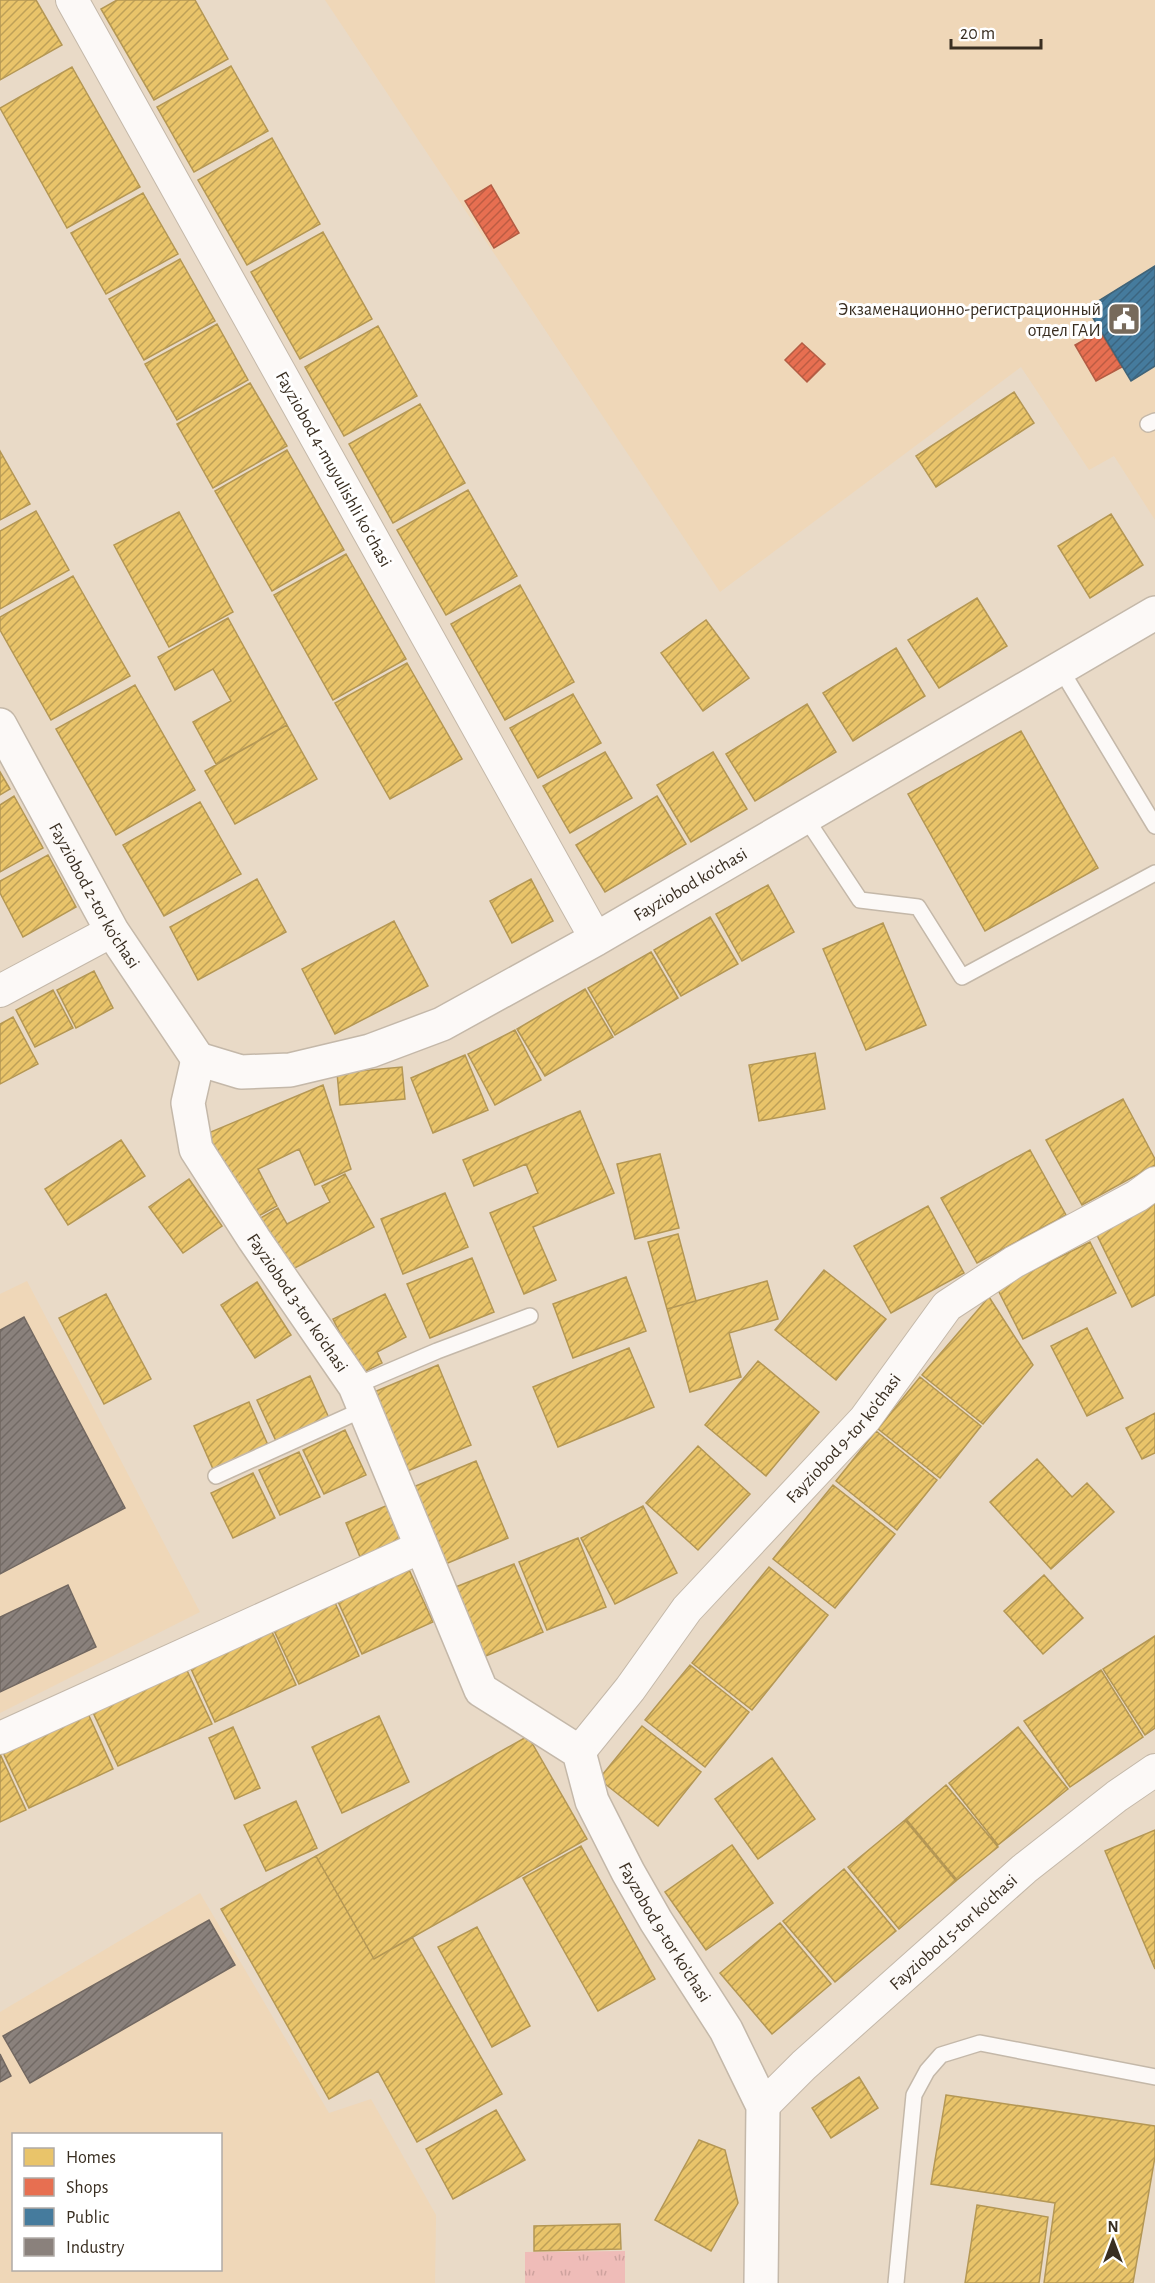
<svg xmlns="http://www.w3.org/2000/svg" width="1155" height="2283" font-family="'Alegreya Sans',sans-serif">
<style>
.built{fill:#efd7b8;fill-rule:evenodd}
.grass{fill:url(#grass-tufts)}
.homes{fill:url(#homes-hatch);stroke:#b49754;stroke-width:1.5}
.shops{fill:url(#shops-hatch);stroke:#b35c43;stroke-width:1.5}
.public{fill:url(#public-hatch);stroke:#416478;stroke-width:1.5}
.industry{fill:url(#industry-hatch);stroke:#726861;stroke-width:1.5}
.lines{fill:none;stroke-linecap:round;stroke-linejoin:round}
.lane-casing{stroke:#c4b8a9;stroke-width:18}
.street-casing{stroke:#c4b8a9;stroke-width:34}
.secondary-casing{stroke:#c4b8a9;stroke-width:36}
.lane{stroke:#fcf9f7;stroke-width:15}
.street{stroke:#fcf9f7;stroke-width:32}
.secondary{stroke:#fcf9f7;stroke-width:33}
.labels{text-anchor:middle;stroke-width:6;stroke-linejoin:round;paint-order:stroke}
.poi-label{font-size:18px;fill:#392e21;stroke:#fff;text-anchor:end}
.street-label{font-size:18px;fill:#392e21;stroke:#fff}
</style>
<defs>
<pattern id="grass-tufts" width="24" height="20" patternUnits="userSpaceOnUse" patternTransform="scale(1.5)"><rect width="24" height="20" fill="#efbcb8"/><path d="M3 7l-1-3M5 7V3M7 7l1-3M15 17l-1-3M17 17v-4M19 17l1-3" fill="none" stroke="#cea29e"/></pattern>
<pattern id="homes-hatch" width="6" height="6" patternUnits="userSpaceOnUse" patternTransform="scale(1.5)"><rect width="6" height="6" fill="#e9c46a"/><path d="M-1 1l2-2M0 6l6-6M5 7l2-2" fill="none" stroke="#bea057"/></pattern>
<pattern id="shops-hatch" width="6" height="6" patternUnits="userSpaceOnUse" patternTransform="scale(1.5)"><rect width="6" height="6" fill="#e76f51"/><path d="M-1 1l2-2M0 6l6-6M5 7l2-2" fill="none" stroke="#bc5c43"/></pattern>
<pattern id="public-hatch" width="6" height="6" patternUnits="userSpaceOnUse" patternTransform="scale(1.5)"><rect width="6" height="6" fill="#457b9d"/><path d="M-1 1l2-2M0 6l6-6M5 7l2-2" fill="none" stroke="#3b6580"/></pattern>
<pattern id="industry-hatch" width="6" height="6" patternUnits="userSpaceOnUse" patternTransform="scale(1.5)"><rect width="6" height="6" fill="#8a817c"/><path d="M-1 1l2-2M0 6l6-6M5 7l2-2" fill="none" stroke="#726a65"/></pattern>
</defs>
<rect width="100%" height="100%" fill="#e9dac7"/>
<!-- built -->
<path class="built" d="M325 0H1155V520L1114 456 1089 470 1021 367 720 592Z
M27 1281 200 1612 0 1713V1294Z
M200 1893 329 2113 371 2099 436 2215 435 2283H0V2012ZM14 2134H220V2270H14Z"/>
<!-- grass -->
<path class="grass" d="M625 2251V2283H525V2252Z"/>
<!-- homes -->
<path class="homes" d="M0 0H36L62 45 0 80Z
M117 0H195L228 59 154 100 101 9Z
M231 66 268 131 194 172 157 107Z
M72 67 140 187 67 228 0 108Z
M272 138 320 224 247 265 198 180Z
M143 193 178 254 106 294 71 233Z
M323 232 372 319 300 359 251 272Z
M180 259 215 321 144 360 109 299Z
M217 324 248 380 177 420 145 364Z
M378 326 417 396 344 436 305 367Z
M250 383 287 446 213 488 177 424Z
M1014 392 1034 423 936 487 916 456Z
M420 404 465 483 393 523 349 444Z
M287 450 344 550 272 591 215 491Z
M0 451 30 504 0 520Z
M468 490 517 576 446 615 397 530Z
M36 511 69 570 0 609V531Z
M179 512 233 612 169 647 114 545Z
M1111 514 1143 565 1090 598 1058 546Z
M346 554 406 659 333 700 274 595Z
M73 576 130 676 51 720 0 630V617Z
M520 585 574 682 505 720 451 624Z
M977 598 1007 646 939 688 908 640Z
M228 618 287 725 216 764 193 722 231 701 213 669 175 690 158 657Z
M706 620 749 678 703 711 661 653Z
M896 648 925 696 853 741 823 693Z
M407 663 462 759 390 799 335 703Z
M135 685 195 790 116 835 56 729Z
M573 694 601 743 538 778 510 728Z
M807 704 836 752 755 801 726 754Z
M287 725 317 779 235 824 205 771Z
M1021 731 1098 868 985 931 908 794Z
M605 752 632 798 570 833 543 786Z
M713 752 747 809 691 842 657 785Z
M0 772 10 789 0 795Z
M14 796 43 848 0 872V805Z
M657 796 686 844 605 892 576 845Z
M200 802 241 874 164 916 123 845Z
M48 855 76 907 23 937 0 893V881Z
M257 879 286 932 198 980 170 927Z
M531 879 553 921 512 943 490 901Z
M768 885 794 932 742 961 716 914Z
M710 917 738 964 681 996 654 950Z
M394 921 428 986 335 1034 302 969Z
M883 923 926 1025 866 1050 823 949Z
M651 952 678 998 615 1035 588 988Z
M94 971 113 1008 76 1028 57 990Z
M585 989 613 1037 545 1076 517 1029Z
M53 990 73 1028 35 1047 16 1010Z
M13 1017 38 1064 0 1084V1024Z
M515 1030 541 1080 495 1105 468 1054Z
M815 1053 825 1109 759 1121 749 1065Z
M465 1055 488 1110 433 1133 411 1078Z
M402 1067 405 1099 340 1105 337 1073Z
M323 1085 351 1169 315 1185 299 1149 258 1169 277 1206 255 1218 206 1134Z
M1123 1099 1155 1159V1165L1082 1205 1046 1140Z
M580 1111 614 1193 533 1227 556 1280 524 1294 490 1213 538 1193 526 1164 474 1186 463 1160Z
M121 1140 145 1176 68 1225 45 1189Z
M1030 1150 1066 1215 977 1263 941 1198Z
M660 1154 679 1228 635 1239 617 1164Z
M345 1174 374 1227 285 1273 257 1220 278 1208 287 1224 330 1202 322 1186Z
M189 1179 222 1226 183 1253 149 1207Z
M445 1193 468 1247 403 1274 381 1219Z
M1155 1202V1295L1132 1307 1096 1233Z
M928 1206 964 1273 891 1313 854 1246Z
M678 1234 696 1301 667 1309 648 1242Z
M1090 1242 1116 1293 1023 1339 997 1288Z
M472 1258 494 1312 430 1338 407 1284Z
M824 1270 886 1319 836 1380 775 1330Z
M626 1277 646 1331 573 1358 553 1304Z
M767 1281 778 1319 729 1333 741 1377 690 1392 667 1309Z
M257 1282 291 1335 255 1358 221 1305Z
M106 1294 151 1379 104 1404 59 1318Z
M385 1294 406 1337 377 1352 382 1363 360 1374 333 1319Z
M989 1297 1033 1365 983 1424 922 1375Z
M1087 1328 1123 1398 1087 1416 1051 1346Z
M629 1348 654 1407 558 1447 533 1387Z
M758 1361 819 1412 766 1476 705 1425Z
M438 1365 471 1445 405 1472 372 1393Z
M310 1376 329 1418 276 1441 257 1400Z
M920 1377 981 1426 940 1478 878 1429Z
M249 1402 268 1445 213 1469 194 1426Z
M1155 1413V1453L1142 1459 1126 1428Z
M345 1430 366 1475 324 1494 303 1450Z
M876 1431 937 1480 897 1530 836 1481Z
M698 1446 750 1494 698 1550 646 1503Z
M299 1452 320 1497 280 1515 259 1470Z
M1037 1459 1072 1497 1087 1483 1114 1512 1051 1569 990 1502Z
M476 1461 508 1538 443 1565 411 1488Z
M253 1473 275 1518 233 1538 211 1493Z
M833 1485 895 1534 835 1608 773 1559Z
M388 1505 405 1546 363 1564 346 1523Z
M643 1506 677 1573 615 1604 581 1538Z
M578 1538 606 1607 547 1630 519 1562Z
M406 1563 433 1622 362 1654 335 1595Z
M514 1564 543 1632 481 1658 453 1588Z
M769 1567 828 1615 752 1710 692 1663Z
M1044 1575 1083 1618 1043 1654 1004 1611Z
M332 1596 359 1656 299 1684 271 1624Z
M269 1625 296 1685 215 1722 188 1662Z
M1155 1636V1728L1145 1735 1103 1669Z
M184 1664 212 1724 118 1766 90 1706Z
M690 1665 749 1712 705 1767 645 1720Z
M1101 1670 1143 1737 1070 1787 1024 1721Z
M86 1709 113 1769 29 1808 1 1748Z
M379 1716 409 1782 342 1813 312 1747Z
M642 1726 701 1772 658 1826 599 1779Z
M233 1727 260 1788 235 1799 209 1738Z
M1018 1727 1068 1789 998 1845 949 1783Z
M528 1736 587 1839 374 1959 316 1856Z
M0 1754 26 1810 0 1822Z
M772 1758 815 1819 758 1859 715 1799Z
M946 1785 998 1847 957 1880 906 1819Z
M296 1801 317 1848 266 1871 244 1825Z
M905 1820 956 1881 899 1929 848 1867Z
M1155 1830V1969L1105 1851Z
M732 1845 773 1903 706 1950 665 1892Z
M581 1846 655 1979 598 2011 523 1878Z
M316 1856 374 1959 412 1937 502 2094 417 2142 378 2071 329 2099 221 1909Z
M844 1869 896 1931 835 1982 783 1921Z
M780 1923 831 1984 772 2034 720 1973Z
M477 1927 530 2026 492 2047 438 1947Z
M859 2077 878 2108 831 2138 812 2108Z
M946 2095 1155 2126V2157L1133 2283H1044L1055 2203 931 2184Z
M496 2110 525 2160 453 2199 426 2149Z
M699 2140 725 2150 738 2203 711 2251 655 2220Z
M977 2205 1048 2217 1039 2283H965Z
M620 2224 621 2249 534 2251V2226Z"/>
<!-- shops -->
<path class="shops" d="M491 185 519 233 494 248 465 201Z
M1100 331 1122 367 1096 381 1075 345Z
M802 343 825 364 807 382 785 360Z"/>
<!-- public -->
<path class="public" d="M1155 266V366L1131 381 1087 308Z"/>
<!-- industry -->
<path class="industry" d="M24 1317 125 1508 0 1574V1330Z
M68 1585 96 1647 0 1692V1617Z
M209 1920 235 1965 30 2083 3 2036Z
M0 2054 11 2076 0 2082Z"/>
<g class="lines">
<!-- lane casing -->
<g class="lane-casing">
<path id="lane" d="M1148 424 1155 421
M1060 668 1155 826
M805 817 860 900 918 907 962 977 1155 873
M355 1386 437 1351 530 1316
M216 1476 364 1409
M896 2283 914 2095 927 2071 941 2055 980 2043 1155 2077"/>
</g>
<!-- street casing -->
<g class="street-casing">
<g id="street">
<path d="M72 0 596 939"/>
<path d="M0 991 112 931"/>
<path d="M0 1738 421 1547"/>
<path id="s1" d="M579 1752 630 1689 687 1609 865 1419 947 1306 1014 1262 1137 1196 1155 1183"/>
<path id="s2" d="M763 2106 804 2065 1024 1869 1117 1796 1155 1770"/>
</g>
</g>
<!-- secondary casing -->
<g class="secondary-casing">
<g id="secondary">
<path id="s3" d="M0 725 112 931 198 1059"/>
<path id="s4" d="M198 1059 188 1103 196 1149 254 1239 355 1386 481 1690 579 1752 592 1801 628 1872 656 1921 726 2030 763 2106 761 2283"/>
<path id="s5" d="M198 1059 241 1072 290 1070 370 1051 442 1024 596 939 1155 613"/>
</g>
</g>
<!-- lane -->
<use href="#lane" class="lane"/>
<!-- street -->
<use href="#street" class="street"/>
<!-- secondary -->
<use href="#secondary" class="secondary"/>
</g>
<!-- icons -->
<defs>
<g id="civic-square" transform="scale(1.725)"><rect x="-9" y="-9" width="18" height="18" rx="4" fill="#776a5b" stroke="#fff"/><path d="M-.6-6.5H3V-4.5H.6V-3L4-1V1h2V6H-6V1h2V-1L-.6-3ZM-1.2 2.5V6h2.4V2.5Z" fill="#fff"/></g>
</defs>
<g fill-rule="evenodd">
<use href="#civic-square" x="1124" y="319"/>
</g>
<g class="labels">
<!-- poi labels -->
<g class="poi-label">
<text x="1101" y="315">Экзаменационно-регистрационный<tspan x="1101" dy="21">отдел ГАИ</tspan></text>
</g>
<!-- street labels -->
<g class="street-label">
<text transform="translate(334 469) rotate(61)" y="6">Fayziobod 4-muyulishli koʻchasi</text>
<text dy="6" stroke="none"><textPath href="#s5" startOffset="538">Fayziobod ko'chasi</textPath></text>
<text dy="6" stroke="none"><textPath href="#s3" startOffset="195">Fayziobod 2-tor ko'chasi</textPath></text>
<text dy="6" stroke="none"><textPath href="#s4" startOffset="276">Fayziobod 3-tor ko'chasi</textPath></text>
<text dy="6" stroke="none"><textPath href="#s1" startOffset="411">Fayziobod 9-tor ko'chasi</textPath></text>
<text dy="6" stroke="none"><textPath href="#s4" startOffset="1023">Fayzobod 9-tor ko'chasi</textPath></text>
<text dy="6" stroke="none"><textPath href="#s2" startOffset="258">Fayziobod 5-tor ko'chasi</textPath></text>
</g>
</g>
<!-- legend -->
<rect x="12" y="2133" width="210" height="138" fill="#ffffff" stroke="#b0aba6" stroke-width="1.5"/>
<rect x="24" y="2148" width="30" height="18" fill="#e9c46a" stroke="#b0aba6" stroke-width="1.5"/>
<text x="66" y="2163" font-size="18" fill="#392e21">Homes</text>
<rect x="24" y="2178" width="30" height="18" fill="#e76f51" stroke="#b0aba6" stroke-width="1.5"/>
<text x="66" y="2193" font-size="18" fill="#392e21">Shops</text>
<rect x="24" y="2208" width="30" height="18" fill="#457b9d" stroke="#b0aba6" stroke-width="1.5"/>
<text x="66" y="2223" font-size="18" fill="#392e21">Public</text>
<rect x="24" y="2238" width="30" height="18" fill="#8a817c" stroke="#b0aba6" stroke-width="1.5"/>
<text x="66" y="2253" font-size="18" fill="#392e21">Industry</text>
<!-- north arrow -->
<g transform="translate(1113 2241)" stroke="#ffffff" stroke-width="4.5" paint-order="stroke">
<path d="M0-4.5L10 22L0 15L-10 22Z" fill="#392e21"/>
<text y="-9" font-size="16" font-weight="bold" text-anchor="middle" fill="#392e21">N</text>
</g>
<!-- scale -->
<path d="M951 39v9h90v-9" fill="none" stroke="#392e21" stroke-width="3"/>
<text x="960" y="39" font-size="18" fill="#392e21" stroke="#ffffff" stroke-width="4.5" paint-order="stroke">20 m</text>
</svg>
